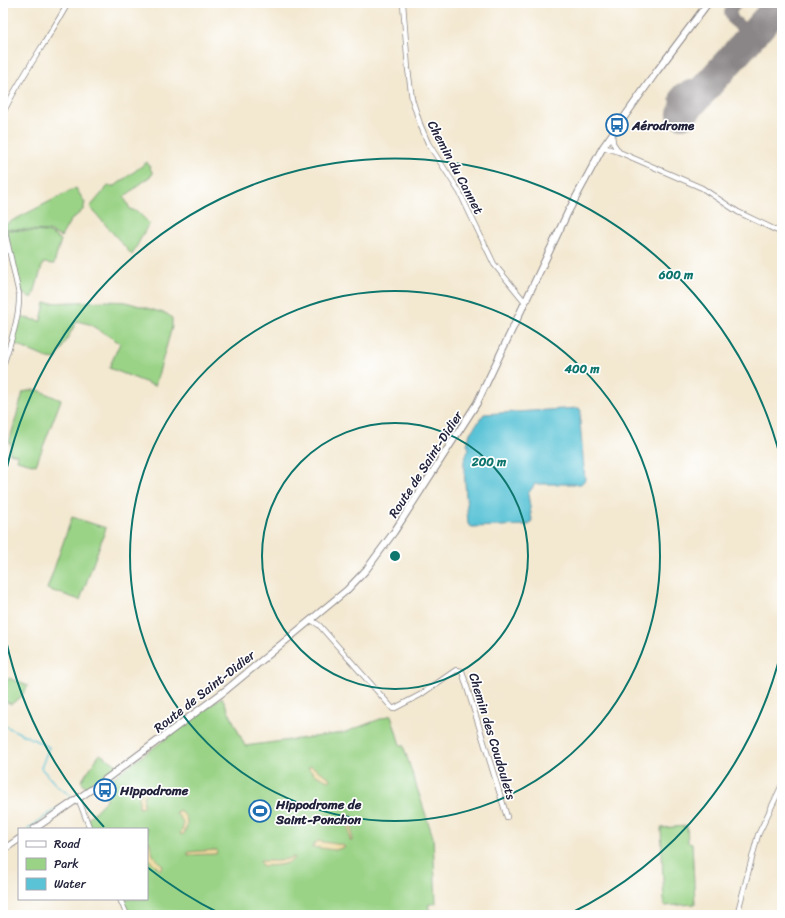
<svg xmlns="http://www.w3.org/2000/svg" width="785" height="918" font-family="Sriracha,sans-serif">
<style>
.green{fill:#9ad386;stroke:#5e7a60}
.sand{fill:#eeda9e;stroke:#887e6c}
.water{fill:#5ac3d6;stroke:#3e7288}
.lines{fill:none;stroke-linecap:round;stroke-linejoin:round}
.stream{stroke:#5ac3d6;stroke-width:1.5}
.taxiway{stroke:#8a8586;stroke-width:12}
.runway{stroke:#8a8586;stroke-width:30}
.street-casing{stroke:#8a8586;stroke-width:6}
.secondary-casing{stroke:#8a8586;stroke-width:8}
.street{stroke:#fff;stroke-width:4.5}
.secondary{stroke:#fff;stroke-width:6}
.ring{fill:none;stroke:#0f766e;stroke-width:2}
.labels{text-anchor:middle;stroke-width:3.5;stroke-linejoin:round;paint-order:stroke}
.poi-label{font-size:13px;font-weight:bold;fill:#22223b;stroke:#fff;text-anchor:start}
.street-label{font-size:13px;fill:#22223b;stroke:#fff}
.centre{fill:#0f766e;stroke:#fff;stroke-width:2}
.ring-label{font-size:12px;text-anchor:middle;font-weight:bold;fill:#0f766e;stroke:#fff;stroke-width:3.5;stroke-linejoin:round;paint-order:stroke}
</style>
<rect width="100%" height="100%" fill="#fff"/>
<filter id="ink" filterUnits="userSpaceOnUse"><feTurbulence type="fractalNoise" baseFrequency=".025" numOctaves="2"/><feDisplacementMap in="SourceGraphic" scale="8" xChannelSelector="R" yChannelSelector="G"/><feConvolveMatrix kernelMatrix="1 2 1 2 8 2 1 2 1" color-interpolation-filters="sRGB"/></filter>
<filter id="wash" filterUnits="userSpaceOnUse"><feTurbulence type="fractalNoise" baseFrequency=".012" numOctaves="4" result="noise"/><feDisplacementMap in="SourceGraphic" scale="16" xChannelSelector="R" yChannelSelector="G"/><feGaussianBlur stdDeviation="0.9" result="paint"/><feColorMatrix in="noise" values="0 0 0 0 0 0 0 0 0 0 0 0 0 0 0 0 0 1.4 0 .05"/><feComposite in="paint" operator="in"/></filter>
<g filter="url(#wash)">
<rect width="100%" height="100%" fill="#f3e8d0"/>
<!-- green -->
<path class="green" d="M147 162 153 174 124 197 130 209 138 212 149 223 132 255 90 207 108 186H115Z
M76 188 85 203 83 210 70 221 61 237 49 231 6 229V224Z
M6 230 48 232 61 240 54 264 43 263 33 297H29L20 292Z
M106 301 126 302 167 314 172 318V327L155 386 109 368 120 343 89 324 77 321 56 359 47 358 12 343 19 317 41 321 45 303Z
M32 390H38L61 400 36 465 17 460 18 455 9 453 11 444 9 443 23 392Z
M72 517 106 528 80 600 47 589Z
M9 678 28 686 20 698 11 704 3 700V687Z
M222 697 245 746 343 733 391 715 400 745H403L433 837 436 903 428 905 431 915H129L122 899H147V829H91L87 820 105 801 110 787 106 783Z
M100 754 119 766 87 788 81 781Z
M687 826 688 842 692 843 695 904 664 906 661 828Z"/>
<!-- sand -->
<path class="sand" d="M311 766 329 777 330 780 328 781 314 774 308 768Z
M148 786 149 789 144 796 143 807 139 808V797Z
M178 810C189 815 189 826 183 835L180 834C185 827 184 819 176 814Z
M352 815V841H350L348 817Z
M149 841 153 855 163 866 160 870 147 857V842Z
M317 841 343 845 345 847 335 850 312 847Z
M217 850 216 854 188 855V852Z
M295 857C288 867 273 865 262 866L260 861H279Z"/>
<!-- water -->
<path class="water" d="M579 408 581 411 580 422 585 480 581 484H535L528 494 532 520 529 525 472 527 468 524 464 468V461L469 448 467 445 470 433 484 414Z"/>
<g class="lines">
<!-- stream -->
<path class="stream" d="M3 725 49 747 41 768 57 786 73 797 28 829"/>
<!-- taxiway -->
<path class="taxiway" d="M736 3 730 12 733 20 752 36
M685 111C674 108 673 99 679 90L714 78"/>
<!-- runway -->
<path class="runway" d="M682 114 781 3"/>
</g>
</g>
<g filter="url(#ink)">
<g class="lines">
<!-- street casing -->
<g class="street-casing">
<path id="street" d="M403 3 408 69 412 99 420 124 428 143 460 193 494 264 525 302
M3 113C22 74 48 40 68 3
M612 134 613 143 619 152
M603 147 619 152 702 188 738 212 782 233
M3 223 19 294C20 318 10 343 3 366
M311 620 319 625 393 709 420 695 456 670 462 671 507 817
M78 798 90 829
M120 899 127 915
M737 915 758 835 782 785"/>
</g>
<!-- secondary casing -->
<g class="secondary-casing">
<path id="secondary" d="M34 829 102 782 226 690 347 590 366 570 394 532 477 403 568 212 603 147 657 71 708 3
M3 850 19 839"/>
</g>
<!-- street -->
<use href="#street" class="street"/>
<!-- secondary -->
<use href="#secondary" class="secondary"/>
</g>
</g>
<!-- distance rings -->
<g class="ring">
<circle cx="395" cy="556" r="133"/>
<circle cx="395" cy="556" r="265"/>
<path d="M781 652A398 398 0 0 1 569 914M221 914A398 398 0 0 1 147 867M104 827A398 398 0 0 1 3 625M3 487A398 398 0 0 1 781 460"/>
</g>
<!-- icons -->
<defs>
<g id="bus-ring" transform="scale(1.15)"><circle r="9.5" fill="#fff" stroke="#1f6fb2" stroke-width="1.5"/><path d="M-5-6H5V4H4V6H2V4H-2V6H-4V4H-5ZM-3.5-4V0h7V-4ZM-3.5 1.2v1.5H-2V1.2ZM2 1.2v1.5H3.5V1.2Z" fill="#1f6fb2"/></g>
<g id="stadium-ring" transform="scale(1.15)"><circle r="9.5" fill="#fff" stroke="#1f6fb2" stroke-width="1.5"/><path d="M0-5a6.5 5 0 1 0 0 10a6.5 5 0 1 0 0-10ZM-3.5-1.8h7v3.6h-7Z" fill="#1f6fb2"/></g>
</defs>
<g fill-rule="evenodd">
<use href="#bus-ring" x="617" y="125"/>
<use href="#bus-ring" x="105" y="790"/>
<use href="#stadium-ring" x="260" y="811"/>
</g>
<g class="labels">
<!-- poi labels -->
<g class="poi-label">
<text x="632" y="130">Aérodrome</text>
<text x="120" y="795">Hippodrome</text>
<text x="276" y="809">Hippodrome de<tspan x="276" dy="15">Saint-Ponchon</tspan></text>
</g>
<!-- street labels -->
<g class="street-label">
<text transform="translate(456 167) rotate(62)" y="5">Chemin du Cannet</text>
<text transform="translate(425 464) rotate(-57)" y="5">Route de Saint-Didier</text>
<text transform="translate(204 691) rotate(-38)" y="5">Route de Saint-Didier</text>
<text transform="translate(493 736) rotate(73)" y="5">Chemin des Coudoulets</text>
</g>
</g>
<circle cx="395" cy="556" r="6" class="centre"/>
<g class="ring-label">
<text x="676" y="279">600 m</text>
<text x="582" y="373">400 m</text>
<text x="489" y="466">200 m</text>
</g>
<!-- margin -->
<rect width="785" height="918" fill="none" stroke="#fff" stroke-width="16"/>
<!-- legend -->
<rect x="18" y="828" width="130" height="72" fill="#ffffff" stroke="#a7a7b1"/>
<rect x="26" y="841" width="20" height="6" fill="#ffffff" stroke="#a7a7b1"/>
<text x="54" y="848" font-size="12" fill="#22223b">Road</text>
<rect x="26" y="858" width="20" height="12" fill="#9ad386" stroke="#a7a7b1"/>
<text x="54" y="868" font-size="12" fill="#22223b">Park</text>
<rect x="26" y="878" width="20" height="12" fill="#5ac3d6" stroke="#a7a7b1"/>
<text x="54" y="888" font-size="12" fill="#22223b">Water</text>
</svg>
